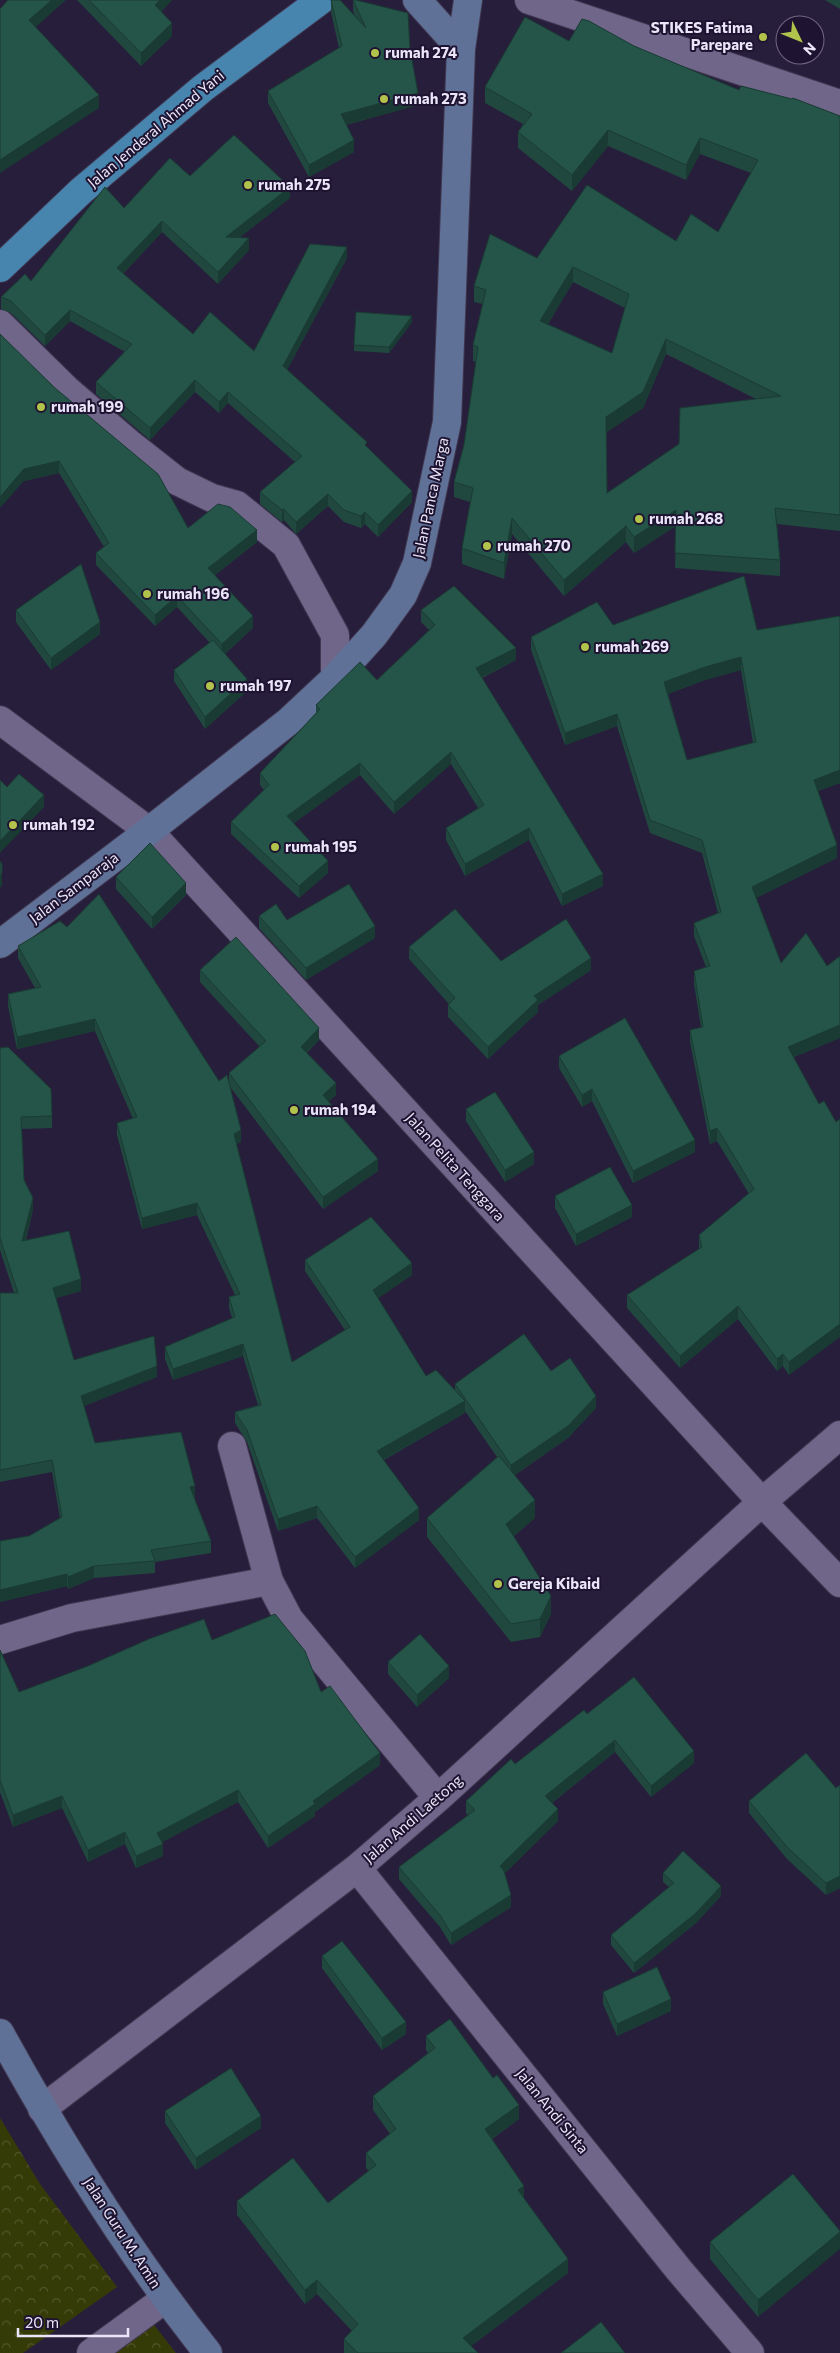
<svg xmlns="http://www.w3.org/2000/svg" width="840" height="2353" font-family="Commissioner,sans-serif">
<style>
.park{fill:url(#park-crowns)}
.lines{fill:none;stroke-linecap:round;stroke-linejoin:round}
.minor-casing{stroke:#403851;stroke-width:30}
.secondary-casing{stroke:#403851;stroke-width:30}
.trunk-casing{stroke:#403851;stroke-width:30}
.minor{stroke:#6f6689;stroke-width:28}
.secondary{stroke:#607197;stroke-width:28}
.trunk{stroke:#4784ae;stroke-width:28}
.wall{fill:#20483f;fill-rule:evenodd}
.shaded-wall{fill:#1a3b33}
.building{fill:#255449;stroke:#1a3b33;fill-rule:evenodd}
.poi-dot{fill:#b2c34c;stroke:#1e1431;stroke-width:2}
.labels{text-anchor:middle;stroke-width:4;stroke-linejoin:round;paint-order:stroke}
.poi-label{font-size:15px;font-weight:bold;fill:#eae5f9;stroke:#1e1431;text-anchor:start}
.street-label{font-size:15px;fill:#eae5f9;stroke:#1e1431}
</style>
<defs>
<pattern id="park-crowns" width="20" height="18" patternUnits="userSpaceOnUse" patternTransform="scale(1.25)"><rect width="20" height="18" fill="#353b06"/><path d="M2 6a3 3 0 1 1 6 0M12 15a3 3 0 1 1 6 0" fill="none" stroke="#52572b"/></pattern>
</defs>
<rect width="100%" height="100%" fill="#271e3c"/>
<!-- park -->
<path class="park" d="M0 2118 40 2184 117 2287 23 2353H0Z
M151 2321 176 2353H106Z"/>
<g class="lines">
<!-- minor casing -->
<g class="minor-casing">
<path id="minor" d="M529 0 840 104
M0 324 66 389 130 444 177 481 212 498 237 505 286 545 335 635V678
M0 720 149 831 762 1502 840 1583
M232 1446 269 1581 289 1619 438 1798
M0 1640 72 1618 269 1581
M357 1868 679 2270 750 2353
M42 2109 357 1868 438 1798 762 1502 840 1435
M91 2353 165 2299"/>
</g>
<!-- secondary casing -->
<g class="secondary-casing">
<path id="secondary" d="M417 0 461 49
M0 944 149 831 289 721 335 678 374 635 403 595 417 563 447 422 461 49 468 0
M0 2033C61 2144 129 2254 208 2353"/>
</g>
<!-- trunk casing -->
<g class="trunk-casing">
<path id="trunk" d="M0 268 81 191 203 88 321 0"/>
</g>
<!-- minor -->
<use href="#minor" class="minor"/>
<!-- secondary -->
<use href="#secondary" class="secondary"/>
<!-- trunk -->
<use href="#trunk" class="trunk"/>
</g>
<!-- wall -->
<path class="wall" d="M77 0H172L161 12 172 36 141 66Z
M331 0 355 16 353 11V0H356L410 49 418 105 346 125 354 152 309 177 268 103V91L339 48 331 12Z
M825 0H840V9Z
M569 41 634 46 739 90 840 116V531L777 524 780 560V576L675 568 676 526 634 553 626 542 564 596 512 534 504 579 462 564V548L470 502 454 497V482L464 445 476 362 473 361V345L483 304 474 302V286L537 258 676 241 718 232 751 173 700 154 686 180 608 146 572 191 518 148V132L523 124 485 103V87ZM573 282 625 308 612 353 548 324ZM666 354 756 399 607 493 606 432 643 408Z
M190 176 290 198 239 238 249 250 218 284 162 232 123 274 193 334 254 351 347 258 287 370 367 448 412 502 378 537 365 524 361 528 344 522 328 506 296 534 284 520 282 522 260 504V492L295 462 228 403 219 413 195 392 150 440 96 394V382L125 352 70 321 45 346 11 313 1 309V297L31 281 124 208Z
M412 322 389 353 354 351V345Z
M0 334 188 528 257 542 215 575 253 628 225 654 247 691 205 729 174 681V670L210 643 177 607 155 626 96 565V553L104 547 59 473 24 481Z
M16 610 100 634 51 670 16 622Z
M421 610 516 660 482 678 603 886 562 906 529 840 465 876 446 840V828L478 808 451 764 394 814 360 775 294 823 328 873 299 898 231 834V822L264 790 260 785V773L316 713V705L377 680 429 630 421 622Z
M840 616V783L818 791 837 858 756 898 781 963 840 1038 794 1057 789 1375 783 1366 777 1371 738 1319 680 1368 627 1308V1295L699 1249V1235L749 1194 717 1141 710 1144 690 1042V1030L701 1027 694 984V971L706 967 694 936V923L718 913 702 853 650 833 617 726 565 745 531 650V637L613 625 757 630ZM741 670 753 743 687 760 668 694 705 680Z
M116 877 186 895 152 929 116 889Z
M259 916 287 920 375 938 306 980 259 928Z
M18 946 219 1081H229V1073L260 1047 200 982V970L319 1040 307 1053 336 1095 328 1102 378 1171 323 1209 230 1087 241 1142 236 1144 292 1362 345 1330 305 1271V1260L412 1275 378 1298 426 1376 455 1390V1384L551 1371 596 1408 568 1438 515 1475 535 1518 514 1536 551 1614 540 1637 511 1642 427 1537V1518L497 1457 465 1411V1413L384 1460 419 1520 355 1568 317 1518 278 1531 247 1442 235 1423V1412L258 1405 243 1356 173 1380 165 1359V1347L232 1318 229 1308V1297L235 1295 197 1215 142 1229 117 1135V1123L133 1119 95 1031 17 1049 8 1006V994L35 988 18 958Z
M409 947 501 961 591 970 538 1005V1012L488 1059 448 1017V1005L449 1004 409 959Z
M0 1048 52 1116V1128L22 1129 24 1180 33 1210 26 1240 81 1291 56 1298 74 1360 157 1377 84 1406 95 1443 195 1498H194L211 1541V1553L155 1562V1573L94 1578 68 1589 67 1586 0 1602V1541L29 1536 60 1518 52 1472 0 1482V1293H14L0 1250Z
M559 1056 695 1152 633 1183 592 1101 582 1107 559 1068Z
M466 1109 534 1164 505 1182 466 1121Z
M555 1196 632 1217 576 1246 555 1208Z
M212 1640 321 1692 380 1765 315 1812V1816L268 1848 238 1802 162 1842 163 1856 136 1868 125 1844 88 1862 62 1808 13 1827 0 1792V1650L19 1692Z
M388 1662 449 1678 417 1707 388 1674Z
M587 1714 694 1763 651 1797 615 1752 552 1803 558 1821 505 1873 511 1907 451 1945 440 1927 399 1879V1867L468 1815 466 1813V1801L515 1764Z
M840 1785V1888L826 1895 787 1859 749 1813V1801L836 1788Z
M663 1873 721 1896 696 1923 634 1973 611 1945V1935L669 1887 663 1882Z
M322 1956 406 2034 382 2050 322 1968Z
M603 1992 671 2011 617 2036 603 2004Z
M426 2036 519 2119 492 2139 524 2199 568 2273 471 2346 478 2353H344V2339L352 2331 317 2294 305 2304 237 2215V2201L328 2203 369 2171 366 2168V2153L390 2134 373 2110V2096L429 2054 426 2050Z
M165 2111 261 2128 196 2170 165 2123Z
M793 2174 758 2317 710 2259V2242Z"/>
<!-- shaded-wall -->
<path class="shaded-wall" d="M52 0H66L29 33V20Z
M160 0H172L155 18V5Z
M172 23V36L141 66V53Z
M418 93V105L341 126V114Z
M99 95V108L0 173V160Z
M608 130V146L572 191V175Z
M700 138V154L686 180V165Z
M354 140V152L309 177V165Z
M290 187V198L226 248V237Z
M162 221V232L117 280V268Z
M249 238V250L218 284V272Z
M347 247V258L283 377V366Z
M573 267V282L540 337V321Z
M70 310V321L45 346V335Z
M412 316V322L389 353V347Z
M666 339V354L643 408 606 433V417Z
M195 380V392L150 440V428Z
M228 392V403L219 413V402Z
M59 461V473L24 481 0 508V497L24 469Z
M412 491V502L378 537V525Z
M328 494V506L296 534V522Z
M284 509V520L282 522V510Z
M676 510V526L634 553V537Z
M365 512V524L361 528V516Z
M512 518V534L504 579V563Z
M626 526V542L564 596V580Z
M257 530V542L208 580V568Z
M177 596V607L155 626V615Z
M253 616V628L222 656V644Z
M100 622V634L51 670V658Z
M516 648V660L476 680V668Z
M741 657V670L705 680 664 695V682L705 667Z
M247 679V691L205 729V717Z
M617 714V726L565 745V733Z
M451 752V764L394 814V802Z
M360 763V775L287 828V816Z
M840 770V783L814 792V780Z
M44 795V807L0 853V841Z
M529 828V840L465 876V864Z
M837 845V858L752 900V887Z
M328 861V873L299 898V886Z
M2 873V885L0 888V876Z
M603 874V886L562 906V894Z
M186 883V895L152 929V917Z
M375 926V938L306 980V968Z
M591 958V970L538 1005V1012L488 1059V1047L534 996Z
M95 1019V1031L17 1049V1037Z
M840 1025V1038L788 1059V1047Z
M319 1028V1040L301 1058V1047Z
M336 1083V1095L323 1107V1095Z
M592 1089V1101L582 1107V1095Z
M717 1128V1141L710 1144V1131Z
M241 1130V1142L234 1145V1134Z
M695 1140V1152L633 1183V1171Z
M534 1152V1164L505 1182V1170Z
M378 1159V1171L323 1209V1197Z
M33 1198V1210L22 1252V1241Z
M197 1203V1215L142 1229V1218Z
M632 1205V1217L576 1246V1234Z
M412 1263V1275L373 1302V1290Z
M81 1279V1291L53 1299V1288Z
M738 1306V1319L680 1368V1356Z
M840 1324V1337L789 1375V1362Z
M243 1344V1356L173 1380V1369Z
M783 1354V1366L777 1371V1359Z
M157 1366V1377L81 1407V1396Z
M596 1396V1408L568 1438 511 1477V1465Z
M465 1401V1413L377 1463V1451Z
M195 1486V1498L190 1499V1487Z
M535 1500V1518L506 1542V1524Z
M317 1506V1518L278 1531V1519Z
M419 1508V1520L355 1568V1557Z
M94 1566V1578L68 1589V1577Z
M67 1574V1586L0 1602V1590Z
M551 1596V1614L540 1637V1619Z
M449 1666V1678L417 1707V1695Z
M615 1740V1752L545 1808V1796Z
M694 1751V1763L651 1797V1786Z
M380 1753V1765L315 1812V1816L268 1848V1836L313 1801Z
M238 1790V1802L157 1845V1833Z
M62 1796V1808L13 1827V1815Z
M558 1809V1821L500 1878V1866Z
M125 1832V1844L88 1862V1850Z
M163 1844V1856L136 1868V1856Z
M840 1876V1888L826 1895V1883Z
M721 1886V1896L696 1923 634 1973V1963Z
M511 1895V1907L451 1945V1933Z
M671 1999V2011L617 2036V2024Z
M406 2022V2034L382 2050V2038Z
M519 2105V2119L485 2143V2129Z
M261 2116V2128L196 2170V2158Z
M524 2186V2200L518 2190Z
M840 2232V2249L758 2317V2300Z
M568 2259V2273L463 2352V2338Z
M317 2280V2294L305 2304V2290Z"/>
<!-- building -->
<path class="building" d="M8 0H52L29 20 99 95 0 160V9Z
M89 0H160L155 5 172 23 141 53Z
M331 0H340L366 28 353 0H356L408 13 410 49 418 93 341 114 354 140 309 165 268 91 342 46Z
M525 17 569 41 582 19 589 21 634 46 739 90 741 86 792 99 793 98 840 116V515L775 508 780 560 675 553 676 510 634 537 626 526 564 580 512 518 504 563 462 548 473 488 454 482 464 445 478 347 473 345 486 290 474 286 490 234 537 258 587 185 676 241 691 214 718 232 758 160 700 138 686 165 608 130 572 175 518 132 532 114 485 87ZM573 267 629 294 612 353 540 321ZM666 339 781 396 680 408 679 444 607 493 606 417 643 392Z
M234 135 290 187 226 237 249 238 218 272 162 221 117 268 193 334 210 312 254 351 310 244 347 247 283 366 367 442 365 445 412 491 378 525 365 512 361 516 344 510 328 494 296 522 284 509 282 510 260 492 302 456 228 392 219 402 195 380 150 428 96 382 132 344 70 310 45 335 11 301 1 297 25 274 31 281 105 187 124 208 170 158 190 176Z
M356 312 412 316 389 347 354 345Z
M0 334 55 388 158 474 188 528 218 504 230 507 257 530 208 568 253 616 222 644 177 596 155 615 96 553 109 543 59 461 24 469 0 497Z
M81 564 100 622 51 658 16 610Z
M744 576 757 630 840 616V770L814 780 837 845 752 887 781 963 806 933 827 966 840 956V1025L788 1047 819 1104 824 1101 836 1122 840 1119V1324L789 1362 783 1354 777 1359 738 1306 680 1356 627 1295 702 1247 699 1235 754 1189 717 1128 710 1131 690 1030 703 1027 694 971 710 966 694 923 721 912 702 840 650 820 617 714 565 733 531 637 597 602 613 625ZM741 657 756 742 687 760 664 682 705 667Z
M454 586 516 648 476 668 603 874 562 894 529 828 465 864 446 828 484 805 451 752 394 802 360 763 287 816 328 861 299 886 231 822 269 785 260 773 320 709 316 705 360 662 377 680 435 625 421 610Z
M213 640 247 679 205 717 174 670Z
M19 774 44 795 0 841V780L7 787Z
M150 843 186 883 152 917 116 877Z
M0 861 2 864V873L0 876Z
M349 884 375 926 306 968 259 916 276 904 287 920Z
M99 894 219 1081 227 1075 241 1130 234 1134 292 1362 350 1327 305 1260 371 1217 412 1263 373 1290 426 1376 436 1370 465 1401 377 1451 419 1508 355 1557 317 1506 278 1519 247 1430 235 1412 261 1405 243 1344 173 1369 165 1347 235 1317 229 1297 240 1294 197 1203 142 1218 117 1123 137 1117 95 1019 17 1037 8 994 41 987 18 946 60 921 67 927Z
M455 909 501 961 566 919 591 958 534 996 538 1000 488 1047 448 1005 455 998 409 947Z
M236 937 319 1028 301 1047 336 1083 323 1095 378 1159 323 1197 229 1073 266 1041 200 970Z
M625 1018 695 1140 633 1171 592 1089 582 1095 559 1056Z
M8 1047 51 1089 52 1116 21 1117 24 1180 33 1198 22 1241 69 1231 81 1279 53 1288 74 1360 154 1336 157 1366 81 1396 95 1443 181 1432 195 1486 190 1487 211 1541 151 1550 155 1561 94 1566 68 1577 67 1574 0 1590V1541L29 1536 62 1517 52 1460 0 1470V1293H18L0 1238V1048Z
M495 1092 534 1152 505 1170 466 1109Z
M610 1167 632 1205 576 1234 555 1196Z
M524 1334 551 1371 570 1358 596 1396 568 1426 511 1465 455 1384Z
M499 1456 535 1500 506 1524 551 1596 540 1619 511 1624 427 1518Z
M275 1614 305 1651 321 1692 330 1686 380 1753 313 1801 315 1804 268 1836 238 1790 157 1833 163 1844 136 1856 125 1832 88 1850 62 1796 13 1815 0 1780V1650L19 1692 88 1666 149 1639 204 1619 212 1640Z
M420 1634 449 1666 417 1695 388 1662Z
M634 1677 694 1751 651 1786 615 1740 545 1796 558 1809 500 1866 504 1871 511 1895 451 1933 440 1915 399 1867 475 1810 466 1801 511 1759 515 1764 584 1710 587 1714Z
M806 1753 836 1788 840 1785V1876L826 1883 787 1847 749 1801Z
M683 1851 721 1886 696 1913 634 1963 611 1935 674 1883 663 1873Z
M342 1941 406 2022 382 2038 322 1956Z
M657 1967 671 1999 617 2024 603 1992Z
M450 2019 493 2078 497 2075 519 2105 485 2129 524 2186 518 2190 568 2259 463 2338 478 2353H358L344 2339 358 2324 317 2280 305 2290 237 2201 293 2158 328 2203 376 2165 366 2153 396 2129 373 2096 435 2048 426 2036Z
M231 2068 261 2116 196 2158 165 2111Z
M793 2174 840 2231V2232L758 2300 710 2242Z
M601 2322 625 2353H561Z"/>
<!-- markers -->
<g class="poi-dot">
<circle cx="763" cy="37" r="5"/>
<circle cx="375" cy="53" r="5"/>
<circle cx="384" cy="99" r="5"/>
<circle cx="248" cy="185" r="5"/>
<circle cx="41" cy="407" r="5"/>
<circle cx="639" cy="519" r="5"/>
<circle cx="487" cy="546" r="5"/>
<circle cx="147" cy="594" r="5"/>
<circle cx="585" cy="647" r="5"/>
<circle cx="210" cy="686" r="5"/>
<circle cx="13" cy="825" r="5"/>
<circle cx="275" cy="847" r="5"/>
<circle cx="294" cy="1110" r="5"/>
<circle cx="498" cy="1584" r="5"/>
</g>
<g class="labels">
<!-- poi labels -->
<g class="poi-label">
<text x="753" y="33" text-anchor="end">STIKES Fatima<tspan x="753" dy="17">Parepare</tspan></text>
<text x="385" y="58">rumah 274</text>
<text x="394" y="104">rumah 273</text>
<text x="258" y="190">rumah 275</text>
<text x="51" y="412">rumah 199</text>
<text x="649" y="524">rumah 268</text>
<text x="497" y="551">rumah 270</text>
<text x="157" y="599">rumah 196</text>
<text x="595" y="652">rumah 269</text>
<text x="220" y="691">rumah 197</text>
<text x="23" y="830">rumah 192</text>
<text x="285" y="852">rumah 195</text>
<text x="304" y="1115">rumah 194</text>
<text x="508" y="1589">Gereja Kibaid</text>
</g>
<!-- street labels -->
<g class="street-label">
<text transform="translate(156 129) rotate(-40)" y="5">Jalan Jenderal Ahmad Yani</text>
<text transform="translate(431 498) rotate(-78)" y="5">Jalan Panca Marga</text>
<text transform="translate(74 888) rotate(-37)" y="5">Jalan Samparaja</text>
<text transform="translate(455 1167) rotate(48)" y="5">Jalan Pelita Tenggara</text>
<text transform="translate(413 1819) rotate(-41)" y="5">Jalan Andi Laetong</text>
<text transform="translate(552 2111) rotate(51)" y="5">Jalan Andi Sinta</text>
<text transform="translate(122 2233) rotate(57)" y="5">Jalan Guru M. Amin</text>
</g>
</g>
<!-- north arrow -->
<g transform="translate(800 40) rotate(133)"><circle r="24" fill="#1e1431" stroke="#706881"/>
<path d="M0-4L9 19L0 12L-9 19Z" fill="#b2c34c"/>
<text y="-8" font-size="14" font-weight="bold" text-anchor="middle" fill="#eae5f9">N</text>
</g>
<!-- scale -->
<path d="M18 2328v8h110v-8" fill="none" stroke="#eae5f9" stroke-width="2.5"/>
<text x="25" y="2328" font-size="15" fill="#eae5f9" stroke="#1e1431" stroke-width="4" paint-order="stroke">20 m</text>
</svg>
